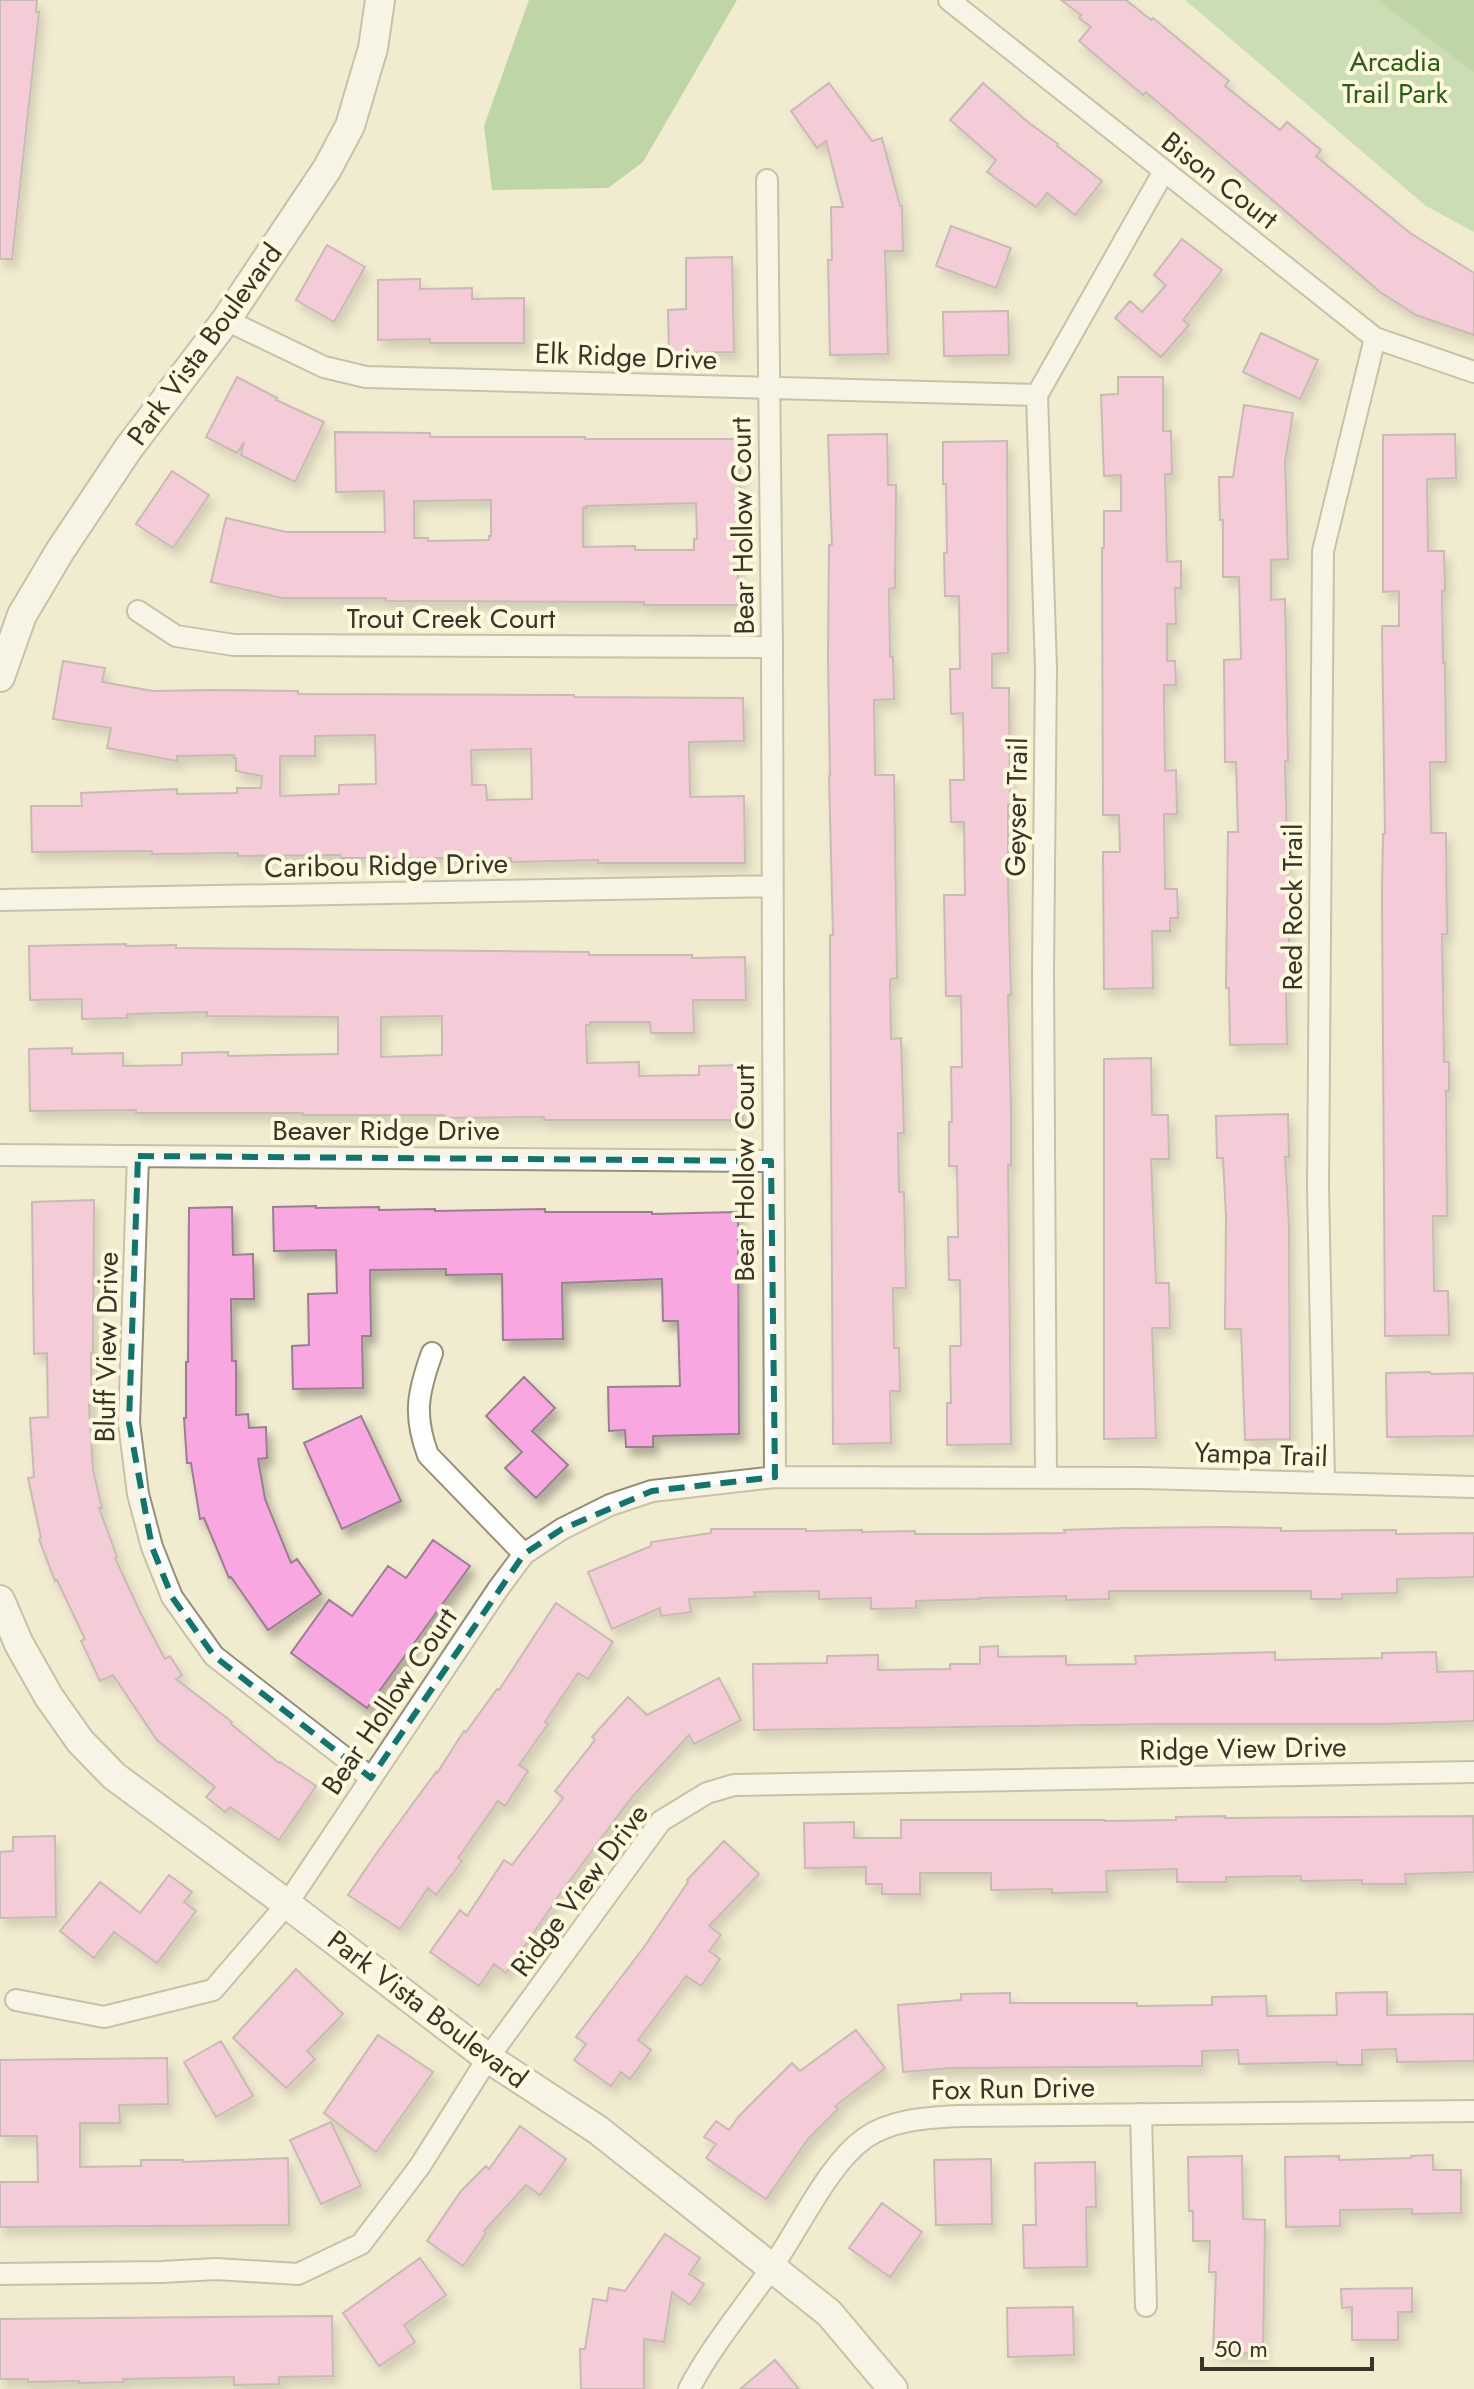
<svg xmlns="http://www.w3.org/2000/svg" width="1474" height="2389" font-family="Jost,sans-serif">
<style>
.green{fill:#9ecf90}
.forest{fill:#81bd71}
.building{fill:#f9a7e0;stroke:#988090;stroke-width:2;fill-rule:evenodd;filter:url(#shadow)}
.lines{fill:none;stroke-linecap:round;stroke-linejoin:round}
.street-casing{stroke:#959077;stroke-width:24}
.secondary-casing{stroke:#959077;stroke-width:32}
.street{stroke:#fff;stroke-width:20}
.secondary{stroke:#fff;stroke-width:28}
.marked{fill:none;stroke:#0f766e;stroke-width:6;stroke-dasharray:16 10;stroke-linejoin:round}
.labels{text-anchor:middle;stroke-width:8;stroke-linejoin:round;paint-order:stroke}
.park-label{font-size:28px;fill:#285f15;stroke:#fef8dd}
.street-label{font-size:28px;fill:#37342a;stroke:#fef8dd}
</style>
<defs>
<filter id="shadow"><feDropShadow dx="5" dy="8" stdDeviation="4" flood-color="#0004"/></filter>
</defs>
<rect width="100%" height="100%" fill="#f1ebd0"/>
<!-- green -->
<path class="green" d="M1185 0H1474V232L1426 206Z"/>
<!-- forest -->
<path class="forest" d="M529 0H737L643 162 608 188 492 190 484 126Z
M1378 0H1474V72Z"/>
<!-- building -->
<path class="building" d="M0 0H37L36 12H39L12 259H0Z
M1061 0H1126L1151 20 1153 18 1229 81 1225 86 1280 130 1287 122 1321 150 1316 156 1410 233 1474 273V335L1416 315 1380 292 1146 92 1143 95 1079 41 1091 27 1079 18 1081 15Z
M829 83 872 141 882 138 900 206H902L903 251H885L888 354 830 355 828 260H832L831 207H843L826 141 817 148 791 111Z
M983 83 1029 123 1058 144 1057 146 1102 181 1075 215 1047 193 1036 207 987 172 996 160 950 120Z
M951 226 1011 248 996 288 936 266Z
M1182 239 1222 270 1183 320 1189 325 1161 357 1115 318 1130 301 1142 312 1166 285 1154 275Z
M327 245 365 267 334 322 296 300Z
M732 257 734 352 669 353 668 310 686 309V258Z
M420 279V289L472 288V299L524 298V343H430V339L378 340V280Z
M1008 311 1009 355 944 356 943 312Z
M1261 333 1318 360 1300 399 1243 372Z
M237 377 277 398 276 400 324 422 295 482 241 455 244 442 237 453 206 437Z
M1118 377H1163V431H1171L1172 474H1165L1167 562 1181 561V588H1175L1176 624H1167V661H1175L1176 685H1164V704L1165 771 1176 770 1177 814H1164L1165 889H1177L1178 918H1170V931H1152L1153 988 1104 989 1103 852H1120L1119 815H1103L1102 548H1104V511H1121V475L1104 476 1101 395 1118 394Z
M1244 405 1293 413 1285 461 1288 559 1271 560V600L1285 599 1288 761H1285L1289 931V987H1286L1287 1044 1230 1045 1229 988H1226L1228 832H1238L1236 762H1225L1224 660 1241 659 1239 577H1223V520H1220L1219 477H1233Z
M335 432 430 433V437H585V439H739L740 507H737L738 605H644V602L386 601V598H282L211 582 226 518 286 532H385L384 491 336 492ZM491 500V536H489V540L428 541V538H414V501ZM696 503 697 539H694V550H635V546L583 547V508H586V506Z
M887 434 888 485H896L895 588 889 589 890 657H893L894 699 874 700 875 775H894L897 978 890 979 891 1039 901 1038 904 1133H898L899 1192H904L906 1288H893L894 1348H899L900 1391H890L891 1443 833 1444 830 935H833L829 776H830L828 658 829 545H832L828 435Z
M1455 434 1456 478 1427 479 1428 551H1444L1445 590 1442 591 1443 663H1445L1446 762H1430L1431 833H1446L1447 934H1442L1443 991 1444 1062H1449V1091H1446L1447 1216H1433L1434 1291H1448L1449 1335 1385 1336 1382 893 1383 834H1385L1382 626H1399V591L1383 592V435Z
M1007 441 1008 653 992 654V688H1009L1010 805H1008V882L1011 995H1008L1011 1108V1165H1008L1011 1444 947 1445V1403H951L950 1346H961L960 1280H949L948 1237H958L957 1166H949V1122H952L951 1067H962L961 996H946L944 895H965L964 822H951L950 780H964L963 713 951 714 950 669H960L959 596H945L944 553H947L946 484H943V442Z
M172 471 209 495 173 548 136 524Z
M63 661 105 668 102 682 153 691 212 690 298 691V694L574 695V697L743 698 744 741 689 742 690 797 744 796 745 863H598V860L511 862V858H341L340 855 238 856V853L152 854V851L32 852 31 806H82L81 793 177 789V794L237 793V788H261L262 776 236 771V758H234V755L177 756V761L107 748 111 728 53 719ZM375 735 376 784 339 785V794L280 796V756H315V736ZM531 749 532 799 487 800 486 785H472L471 750Z
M126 944V946L176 945V948L589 952V955H692V958L745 957 746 1000H693L694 1033H651L650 1022H590V1025H586L587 1063 639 1062V1076L699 1075V1066L742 1065 743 1120H544V1117L444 1118V1115H303V1113H136V1110L30 1111 29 1049 72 1048V1054L123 1053V1066L182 1065V1053L228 1052V1056L338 1054V1017L207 1016V1012L127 1014V1018L82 1019V999L30 1000 29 946ZM442 1016V1055L381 1057V1017Z
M1151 1058 1152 1115H1168L1169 1159H1151L1156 1283H1169L1170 1328H1152L1156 1438 1104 1439V1059Z
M1288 1114 1289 1157H1285L1289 1226 1290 1439 1245 1440 1241 1329H1225L1226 1216 1223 1158H1217L1216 1116Z
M94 1200 93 1352 91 1353 92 1405H89L93 1470 102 1508H99L117 1557 115 1558 140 1612 165 1659 170 1656 182 1675 176 1679 232 1722 231 1724 279 1763 280 1762 316 1786 279 1840 230 1807 225 1812 206 1797 215 1787 157 1740 113 1675 100 1681 81 1641 85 1639 57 1580 55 1581 39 1539 41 1538 28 1478 34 1477 30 1418 48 1417 47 1353 34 1354 32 1202Z
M316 1206V1208L379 1207V1210L435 1209V1211L545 1209V1212H652V1214L738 1212 739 1434 653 1436V1447H626L625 1430 609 1431 608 1387 680 1386 678 1321H663L662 1279 562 1283 563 1339 503 1340 502 1274 446 1275V1269L370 1270 371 1336H362L363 1388 293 1389 292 1346 309 1345 308 1294 337 1293 336 1250 274 1251 273 1207Z
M232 1207 233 1255 253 1254 254 1299H231L232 1361H236V1415L248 1414 249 1428 266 1427 267 1458 258 1459 265 1499 291 1563 297 1559 321 1594 268 1630 231 1577 229 1578 204 1518 200 1519 191 1463H187L184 1418H186V1362H188L189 1208Z
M1430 1372 1431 1374 1474 1373V1436L1387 1437 1386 1373Z
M524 1377 555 1408 532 1431 568 1465 536 1498 505 1468 522 1452 486 1416Z
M361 1416 401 1501 342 1529 304 1443Z
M1224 1527 1281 1528V1531L1396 1530V1534L1474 1533V1577L1397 1579V1593L1342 1594V1599H1311V1591H1109V1599L1066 1600V1596L979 1598V1599L916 1601V1608L871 1609V1598L819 1599V1591L754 1592 755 1597 689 1599 691 1612 661 1616 660 1608 612 1629 588 1572 651 1546V1542L711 1533V1529H806V1531L862 1530V1532L915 1531V1534H978L1065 1533 1064 1530 1126 1528Z
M433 1540 470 1566 367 1708 291 1653 329 1600 352 1616 388 1566 406 1578Z
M556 1603 613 1642 588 1679 578 1673 545 1722 548 1724 519 1765 528 1771 505 1806 498 1801 458 1858 462 1861 436 1895 428 1888 400 1929 348 1895 376 1854 436 1772 437 1773 464 1731 466 1732 497 1689 499 1690Z
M998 1646V1657L1066 1656V1665L1136 1664 1135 1656 1275 1652V1660L1382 1658V1653L1436 1652 1437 1672 1474 1671V1721L1383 1724H1159L754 1730 753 1664 827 1663V1656L878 1655V1670L950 1669V1664H980V1647Z
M719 1678 741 1720 694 1744 689 1735 632 1797 562 1891 506 1973 494 1964 479 1986 430 1952 460 1910 467 1916 504 1860 512 1865 563 1798 555 1791 595 1740 592 1737 628 1697 647 1715Z
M1225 1816V1818L1473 1816 1474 1872 1405 1874 1406 1884H1362V1880L1301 1881V1876L1226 1877V1882H1177V1869L1106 1871 1107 1892 1052 1893V1889L991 1890V1873H920V1894H882V1884H866V1867L805 1868 804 1823 854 1822V1838H901V1820H1105V1821L1176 1820V1817Z
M55 1836 56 1917 0 1918V1852L13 1851V1837Z
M724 1841 759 1874 709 1926 721 1935 709 1951 720 1959 701 1986 686 1976 638 2040 651 2050 630 2079 621 2072 611 2086 574 2060 586 2044 576 2037 644 1947 688 1882 687 1880Z
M169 1875 192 1892 184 1902 196 1911 157 1963 114 1932 94 1958 60 1931 100 1882 140 1913Z
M296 1969 343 2014 307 2051 315 2059 286 2088 233 2038Z
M1387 1992V2015L1474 2014V2061L1397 2062 1396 2049 1362 2050V2065H1337V2062L1239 2064 1238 2050 1202 2051V2066L952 2068 903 2072 898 2005 961 2000V1994L1010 1993V2003H1137V2006L1212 2005V1997L1266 1996 1267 2016 1337 2015 1336 1993Z
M856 2030 885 2068 835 2106 838 2109 808 2139 766 2199 706 2158 716 2144 704 2137 716 2121 729 2130 739 2116 792 2063 800 2071Z
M378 2035 433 2072 376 2152 324 2113Z
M221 2041 253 2096 216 2117 184 2062Z
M167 2058 168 2104 119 2105 120 2123H80V2167L141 2166V2160H183V2162L288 2158 289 2225 0 2227V2182H38L37 2136H0V2060Z
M331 2122 361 2186 321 2204 290 2140Z
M520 2126 566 2159 540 2195 526 2185 484 2231 486 2233 463 2266 427 2241 461 2191 486 2166 489 2169Z
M1433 2155V2170H1461V2213L1412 2214V2209L1340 2210V2226L1286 2227 1285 2157 1339 2156V2160L1411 2158V2156Z
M1242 2156 1243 2219 1265 2220 1263 2354 1213 2352 1216 2272H1209L1210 2241H1193V2211H1189L1188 2157Z
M991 2159 992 2224 936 2225 934 2160Z
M1095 2162 1096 2207H1086L1087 2267 1024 2268 1023 2225H1036L1035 2163Z
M882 2203 922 2232 890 2277 849 2248Z
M665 2234 700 2258 689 2274 704 2284 690 2305 672 2292 664 2342 644 2339V2389H581L580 2349H585L593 2299 607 2301 609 2288 625 2291Z
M420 2258 446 2295 404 2325 415 2342 379 2366 343 2313Z
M1412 2288V2312H1398V2340H1352V2307L1342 2308 1341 2289Z
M1073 2307 1074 2355 1008 2357 1007 2308Z
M332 2316 333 2376 279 2377V2384L234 2385V2377L123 2379 124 2382 79 2383V2381L28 2382V2379H0V2319Z
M775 2360 799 2389H740Z"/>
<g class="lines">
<!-- street casing -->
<g class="street-casing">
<path id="street" d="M949 0 1375 338 1474 372
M767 180C768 336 771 493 772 649 774 925 772 1201 775 1477
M226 320 324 367 366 377 1037 395
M138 611 176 636 234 645 772 647
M0 900 772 886
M0 1155 771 1161
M138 1156 129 1423 138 1494 152 1547 172 1597 214 1656 371 1778
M432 1353C418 1392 413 1415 428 1455L524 1554
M1046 1477 1043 971 1046 668 1037 395 1164 171
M1324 1483 1318 1187 1323 551 1375 338
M16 2000 104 2017 213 1990 287 1904 498 1589 524 1554 562 1529 610 1505 652 1491 775 1477 1143 1478 1474 1487
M1141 2114 1146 2306
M0 2274 162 2272 216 2269 298 2274 361 2244 420 2166 488 2058 661 1821 707 1793 734 1785 1474 1772
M689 2389C712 2345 744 2308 772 2267 799 2229 828 2164 865 2138 893 2119 927 2118 959 2116L1474 2111"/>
</g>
<!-- secondary casing -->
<g class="secondary-casing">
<path id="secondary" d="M0 677 22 615 60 551 128 449 226 320 327 169 350 126 373 48 380 0
M0 1600 19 1644 49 1697 80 1741 114 1776 287 1904 488 2058 598 2130 829 2313 893 2389"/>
</g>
<!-- street -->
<use href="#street" class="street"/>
<!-- secondary -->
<use href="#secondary" class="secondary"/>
</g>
<!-- marked area -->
<path d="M0 0H1474V2389H0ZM138 1156 771 1161 775 1477 652 1491 562 1529 524 1554 371 1778 214 1656 172 1597 152 1547 129 1423Z" fill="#f1ebd0" fill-opacity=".55" fill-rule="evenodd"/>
<path class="marked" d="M138 1156 771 1161 775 1477 652 1491 562 1529 524 1554 371 1778 214 1656 172 1597 152 1547 129 1423Z"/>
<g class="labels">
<!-- park labels -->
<g class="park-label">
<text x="1395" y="71">Arcadia<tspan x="1395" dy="32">Trail Park</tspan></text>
</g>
<!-- street labels -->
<g class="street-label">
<text transform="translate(1220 180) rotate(38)" y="10">Bison Court</text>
<text transform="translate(204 344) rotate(-54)" y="10">Park Vista Boulevard</text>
<text transform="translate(626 356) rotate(2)" y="10">Elk Ridge Drive</text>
<text transform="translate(742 526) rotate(-91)" y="10">Bear Hollow Court</text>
<text x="451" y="628">Trout Creek Court</text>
<text transform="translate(1016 807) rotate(-89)" y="10">Geyser Trail</text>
<text transform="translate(386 865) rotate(-1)" y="10">Caribou Ridge Drive</text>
<text transform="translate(1292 907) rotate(-90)" y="10">Red Rock Trail</text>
<text x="386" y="1140">Beaver Ridge Drive</text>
<text transform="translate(744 1173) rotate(-90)" y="10">Bear Hollow Court</text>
<text transform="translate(106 1347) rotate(-89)" y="10">Bluff View Drive</text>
<text transform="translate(1261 1454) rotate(2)" y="10">Yampa Trail</text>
<text transform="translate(389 1701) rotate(-56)" y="10">Bear Hollow Court</text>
<text transform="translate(1243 1748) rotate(-1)" y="10">Ridge View Drive</text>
<text transform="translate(579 1890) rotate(-53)" y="10">Ridge View Drive</text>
<text transform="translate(428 2009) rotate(37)" y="10">Park Vista Boulevard</text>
<text transform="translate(1013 2088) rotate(-1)" y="10">Fox Run Drive</text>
</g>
</g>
<!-- scale -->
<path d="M1202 2357v12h170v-12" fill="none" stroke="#37342a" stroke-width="4"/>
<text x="1214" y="2357" font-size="24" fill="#37342a" stroke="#fef8dd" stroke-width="6" paint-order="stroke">50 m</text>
</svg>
